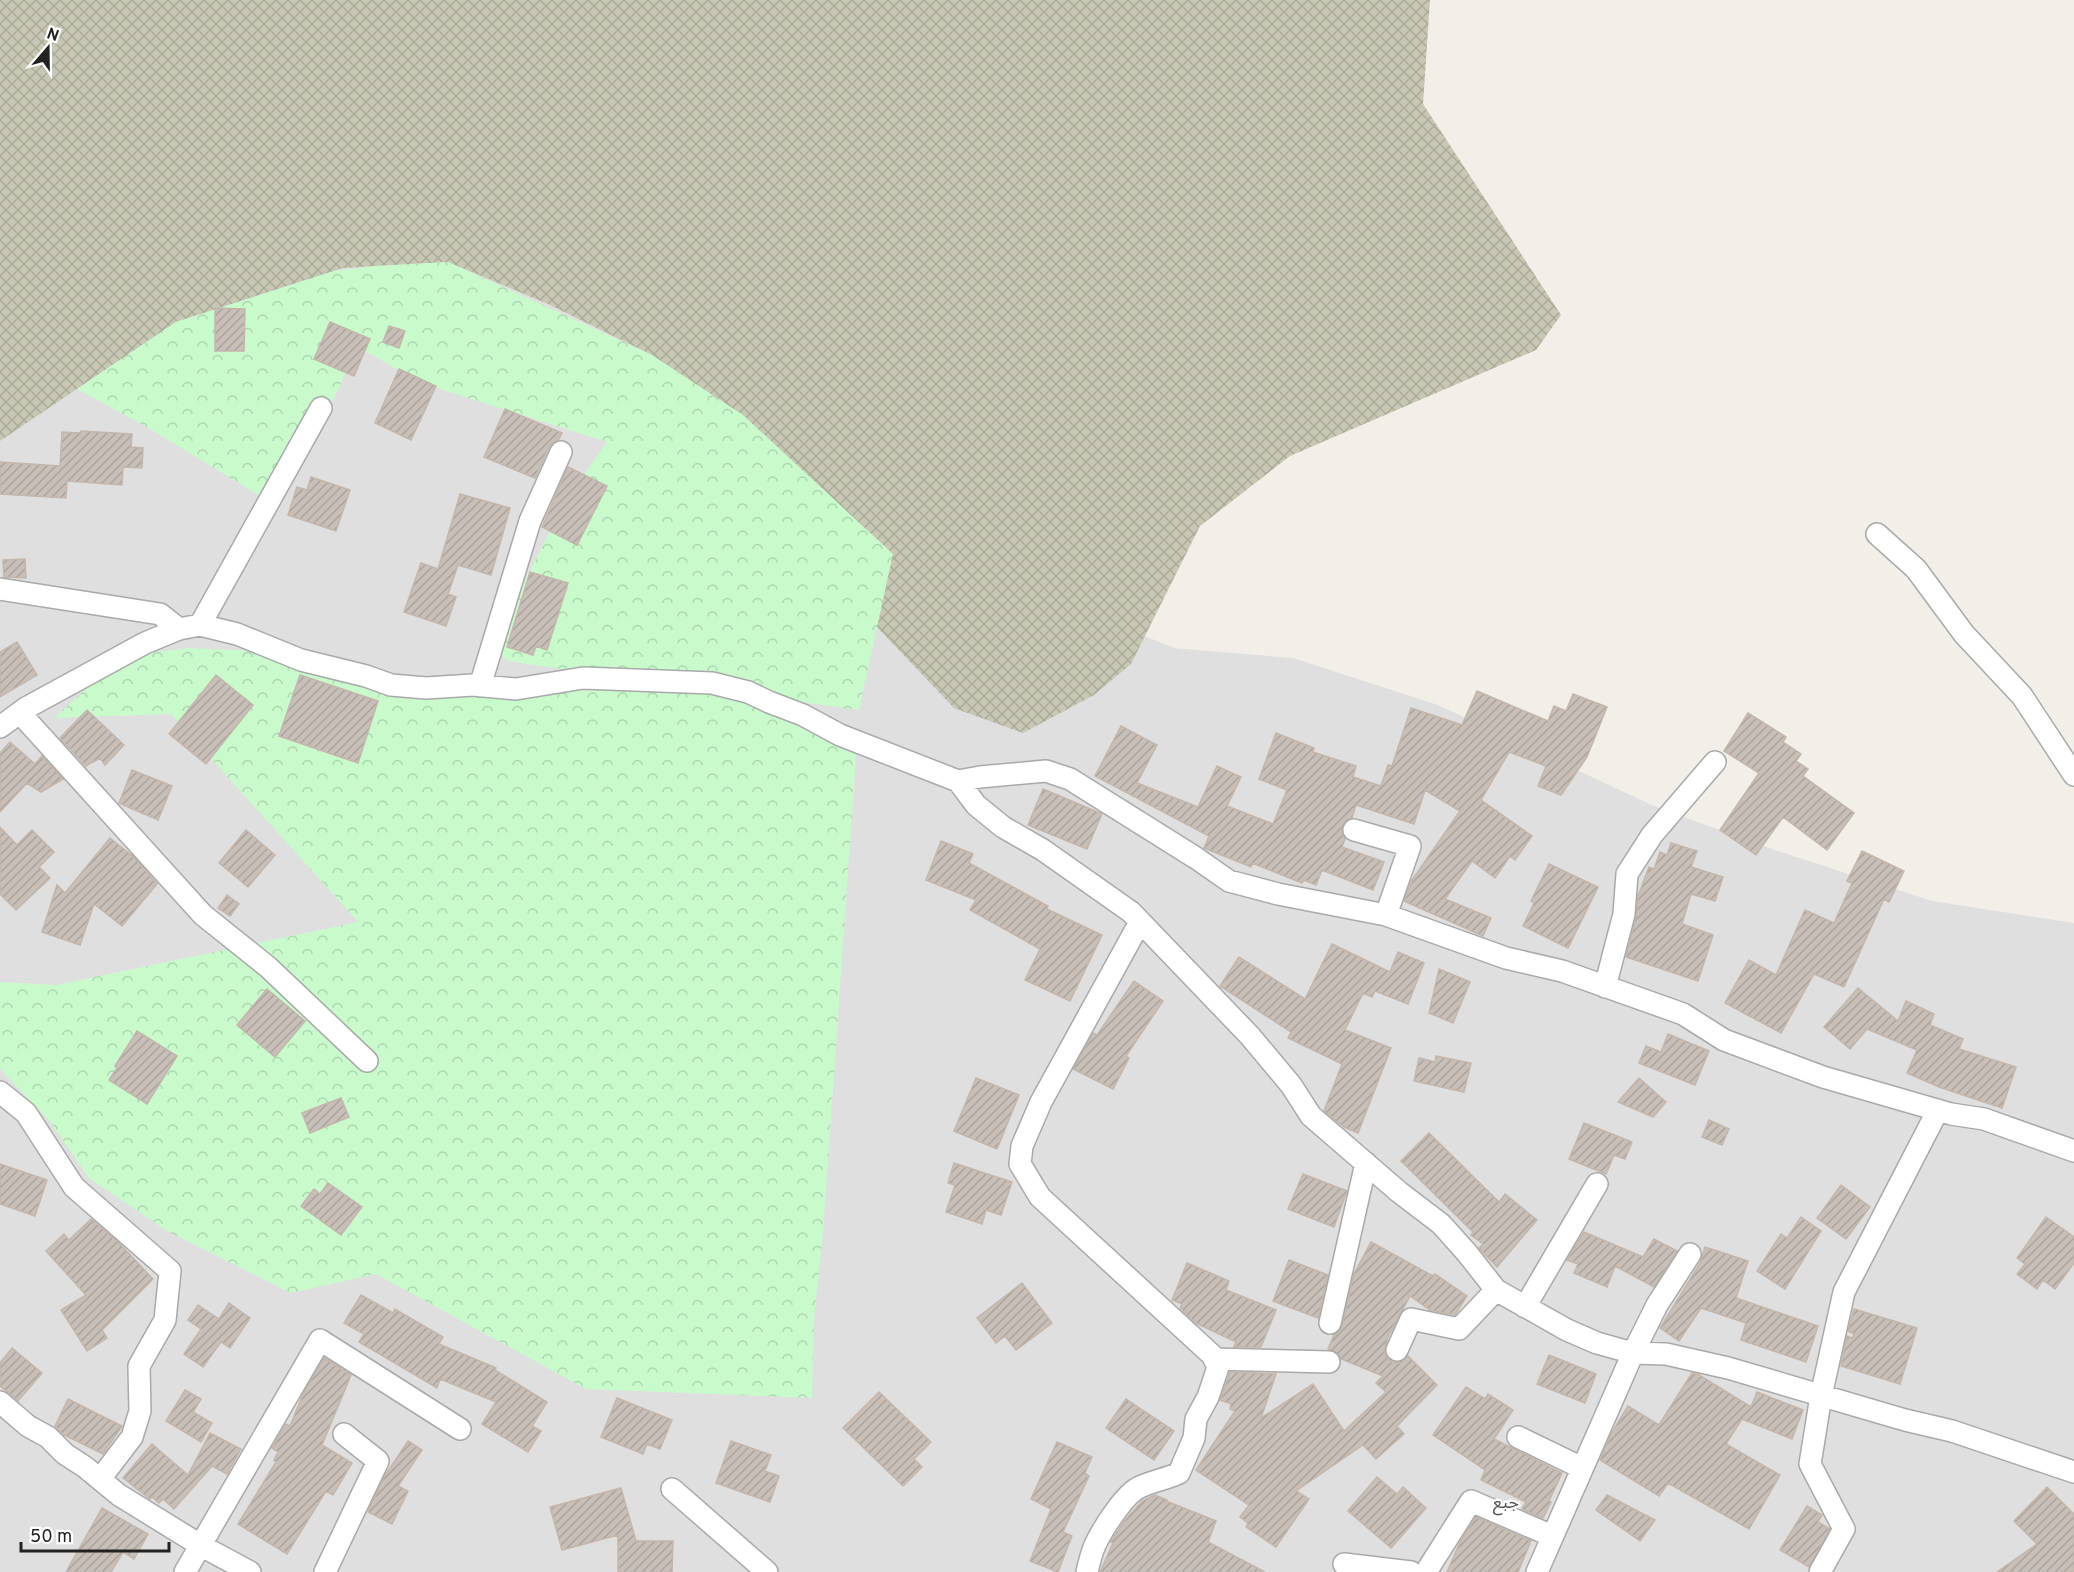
<svg xmlns="http://www.w3.org/2000/svg" width="2074" height="1572" font-family="Overpass,'Noto Sans Arabic',sans-serif">
<style>
.residential{fill:#e0dfdf}
.construction{fill:url(#construction-cross-hatch)}
.park{fill:url(#park-crowns)}
.building{fill:url(#building-hatch);stroke:#c4b6ab;stroke-width:1.5}
.lines{fill:none;stroke-linecap:round;stroke-linejoin:round}
.street-casing{stroke:#a9a9a9;stroke-width:24}
.street{stroke:#fff;stroke-width:21}
.labels{text-anchor:middle;stroke-width:4.5;stroke-linejoin:round;paint-order:stroke}
.quarter-label{font-size:18px;fill:#555;stroke:#fff}
</style>
<defs>
<pattern id="construction-cross-hatch" width="8" height="8" patternUnits="userSpaceOnUse" patternTransform="scale(1.5)"><rect width="8" height="8" fill="#c7c7b4"/><path d="M0 0l8 8M0 8l8-8" fill="none" stroke="#abab9a"/></pattern>
<pattern id="park-crowns" width="20" height="18" patternUnits="userSpaceOnUse" patternTransform="scale(1.5)"><rect width="20" height="18" fill="#c8facc"/><path d="M2 6a3 3 0 1 1 6 0M12 15a3 3 0 1 1 6 0" fill="none" stroke="#acd6af"/></pattern>
<pattern id="building-hatch" width="6" height="6" patternUnits="userSpaceOnUse" patternTransform="scale(1.5)"><rect width="6" height="6" fill="#c7bfb8"/><path d="M-1 1l2-2M0 6l6-6M5 7l2-2" fill="none" stroke="#aba49e"/></pattern>
</defs>
<rect width="100%" height="100%" fill="#f2efe9"/>
<!-- residential -->
<path class="residential" d="M347 152 1052 598 1174 648 1293 658 1438 705 1654 806 1772 849 1932 901 2074 923V1572H0V369Z"/>
<!-- construction -->
<path class="construction" d="M0 0H1430L1423 104 1561 315 1536 350 1290 456 1200 526 1131 664 1094 695 1023 733 954 708 833 581 652 355 548 304 448 262 343 268 176 322 0 441Z"/>
<!-- park -->
<path class="park" d="M448 262 652 355 743 415 893 554 859 710 756 696 857 742 823 1233 814 1319 812 1398 586 1389 376 1274 291 1293 167 1231 89 1178 49 1120 0 1069V982L56 985 358 922 171 714 54 718 96 680 142 654 188 648 276 652 391 685 642 680 526 664 506 660 497 648 521 588 567 498 607 442 421 383 356 346 336 395 270 502 145 426 77 389 176 322 334 271 375 266Z"/>
<!-- building -->
<path class="building" d="M215 308 245 309 244 351H215Z
M330 322 370 339 354 376 314 359Z
M389 326 405 331 399 348 383 342Z
M399 369 436 386 411 440 375 423Z
M505 409 562 433 559 439 553 442 549 447 535 478 484 457Z
M81 431 132 434 131 447 143 448 142 468 123 467 122 485 67 481 66 498 0 494V462L60 466 62 432 81 433Z
M568 467 607 486 577 545 542 527Z
M311 477 350 490 336 531 288 515 297 487 307 490Z
M460 494 510 508 491 575 458 565 448 594 456 597 446 626 404 612 421 563 438 569Z
M25 559 26 578 4 577 3 560Z
M530 572 568 583 547 650 536 646 533 655 507 647Z
M17 642 37 675 0 697V652Z
M216 675 253 705 206 764 169 734Z
M300 675 378 701 358 763 279 736Z
M1477 691 1548 721 1554 706 1566 711 1573 694 1607 707 1587 757 1561 795 1538 786 1546 766 1509 752 1481 800 1532 836 1515 860 1510 856 1495 878 1472 861 1445 899 1491 918 1483 936 1404 901 1412 880 1460 811 1425 790 1414 824 1356 805 1352 818 1346 820 1342 826V833L1345 839 1342 847 1384 862 1373 890 1322 870 1316 885 1304 880 1302 883 1252 863 1251 867 1204 848 1209 836 1095 776 1121 726 1157 745 1137 783 1198 807 1217 766 1241 777 1227 806 1273 824 1287 790 1259 779 1276 733 1314 748 1313 752 1356 766 1353 777 1381 786 1388 765 1392 766 1411 708 1462 725Z
M87 710 124 745 105 765 100 758 86 766 60 738Z
M1748 713 1786 737 1783 742 1801 754 1796 761 1808 769 1803 776 1854 813 1827 850 1783 817 1756 855 1720 830 1759 773 1724 751Z
M10 742 35 764 42 756 63 779 41 792 27 783 0 812V753Z
M132 770 172 786 158 820 119 803Z
M1043 789 1102 814 1087 849 1028 825Z
M0 827 17 845 32 830 54 852 39 867 50 878 16 910 0 894Z
M246 830 275 855 248 887 219 863Z
M110 838 135 858 157 884 122 926 94 904 80 945 42 932 57 885 65 893Z
M941 841 973 854 969 863 1048 906 1047 909 1102 935 1070 1001 1025 980 1040 949 970 910 976 900 926 880Z
M1671 843 1697 851 1691 867 1723 877 1715 901 1691 894 1682 924 1713 935 1698 981 1626 957 1636 917 1638 896 1649 867 1654 869 1660 852 1667 855Z
M1862 851 1904 871 1889 902 1884 899 1844 987 1814 974 1781 1033 1725 1003 1749 960 1776 975 1805 910 1834 923 1852 883 1847 881Z
M1549 864 1598 887 1568 948 1523 926 1534 903 1531 901Z
M227 895 239 904 230 916 218 908Z
M1332 944 1390 972 1398 952 1424 963 1408 1004 1375 991 1372 997 1363 993 1345 1030 1391 1048 1358 1133 1344 1127 1324 1111 1342 1064 1288 1038 1291 1032 1220 986 1239 957 1305 999Z
M1439 969 1470 982 1453 1023 1429 1013Z
M1134 981 1163 1001 1126 1056 1129 1058 1113 1089 1073 1069 1093 1033 1097 1035Z
M1858 988 1898 1021 1906 1001 1934 1014 1930 1025 1963 1039 1959 1049 2016 1067 2002 1108 1939 1087 1907 1073 1917 1050 1867 1029 1850 1049 1824 1027Z
M267 989 305 1021 275 1057 237 1025Z
M137 1031 177 1056 147 1104 109 1080 117 1068 115 1066Z
M1668 1034 1709 1051 1695 1085 1639 1063 1646 1046 1661 1052Z
M1436 1056 1471 1063 1464 1092 1414 1081 1419 1058 1435 1062Z
M976 1078 1019 1095 997 1149 954 1131Z
M1639 1078 1666 1102 1653 1117 1618 1102Z
M341 1098 349 1117 310 1133 302 1113Z
M1709 1120 1729 1129 1722 1145 1702 1137Z
M1584 1123 1632 1142 1625 1159 1614 1155 1606 1174 1569 1159Z
M1429 1133 1499 1202 1505 1194 1537 1220 1497 1267 1479 1248 1483 1244 1471 1235 1473 1232 1401 1161Z
M954 1163 1012 1182 1001 1215 986 1210 982 1224 946 1212 955 1185 948 1183Z
M0 1164 47 1180 35 1216 0 1204Z
M1303 1174 1347 1191 1334 1227 1288 1209Z
M328 1183 362 1207 341 1235 301 1206 314 1189 320 1194Z
M1841 1185 1870 1207 1846 1239 1817 1218Z
M1801 1217 1821 1231 1785 1289 1757 1271 1781 1234 1787 1238Z
M2046 1217 2074 1237V1263L2055 1289 2043 1280 2037 1289 2017 1274 2025 1264 2017 1258Z
M91 1219 117 1241 153 1279 102 1330 107 1338 87 1351 61 1310 86 1295 46 1251 64 1234 69 1240Z
M1584 1232 1643 1257 1654 1239 1677 1251 1654 1287 1615 1266 1607 1287 1574 1273 1578 1264 1567 1260Z
M1371 1242 1433 1276 1435 1274 1467 1296 1455 1315 1430 1310 1410 1296 1388 1337 1384 1352 1387 1358 1392 1362 1399 1363 1408 1356 1437 1385 1397 1426 1404 1434 1376 1459 1363 1445 1296 1491 1309 1499 1276 1547 1246 1527 1248 1523 1240 1517 1249 1505 1196 1470 1235 1411 1230 1409 1231 1404 1220 1400 1230 1372 1276 1374 1261 1418 1313 1384 1344 1431 1386 1392 1376 1383 1383 1376 1341 1359 1336 1352 1328 1349 1334 1335 1342 1326 1354 1274Z
M1705 1247 1748 1261 1736 1298 1818 1326 1806 1362 1741 1340 1746 1323 1701 1308 1679 1341 1660 1328 1700 1263Z
M1289 1260 1328 1275 1318 1318 1273 1301Z
M1187 1263 1229 1281 1226 1290 1276 1310 1261 1347H1234L1236 1342 1196 1323 1180 1308 1182 1304 1172 1300Z
M1022 1283 1052 1323 1016 1350 1005 1336 996 1343 977 1318Z
M361 1295 393 1313 395 1309 443 1337 439 1344 496 1368 495 1370 547 1402 532 1426 541 1431 528 1452 482 1424 496 1402 440 1379 437 1388 359 1342 364 1334 344 1323Z
M229 1303 250 1318 230 1348 221 1342 203 1367 184 1354 201 1329 188 1320 198 1305 219 1319Z
M1854 1309 1917 1328 1900 1384 1841 1366 1847 1336 1852 1338 1854 1334 1848 1331Z
M12 1348 42 1373 18 1401 0 1386V1363Z
M1549 1355 1596 1374 1585 1403 1537 1384Z
M324 1358 351 1375 322 1445 352 1463 333 1495 326 1491 287 1554 238 1524 276 1462 274 1460 278 1452 272 1448 286 1424 290 1426 303 1394Z
M1692 1373 1699 1375 1751 1407 1757 1392 1803 1410 1792 1439 1742 1419 1726 1444 1780 1475 1749 1529 1668 1483 1659 1496 1600 1460 1612 1432 1628 1406 1659 1425Z
M1466 1387 1485 1399 1488 1394 1513 1410 1494 1439 1562 1473 1549 1501 1551 1502 1543 1518 1522 1509 1526 1502 1481 1480 1485 1470 1433 1435Z
M185 1390 201 1399 193 1412 212 1423 201 1442 166 1421Z
M879 1392 931 1442 914 1459 922 1467 903 1486 843 1428Z
M617 1398 672 1420 660 1449 647 1444 643 1454 601 1437Z
M68 1399 122 1426 103 1454 64 1435 55 1426Z
M1126 1399 1174 1431 1154 1460 1106 1428Z
M210 1433 241 1449 227 1474 212 1466 174 1509 163 1499 159 1503 152 1497 150 1499 123 1478 152 1444 188 1475Z
M408 1441 422 1450 398 1486 408 1491 392 1524 368 1512 384 1477Z
M731 1441 771 1455 765 1471 779 1476 770 1502 716 1483Z
M1057 1442 1092 1457 1085 1473 1089 1476 1063 1532 1072 1536 1058 1572 1030 1561 1051 1509 1031 1499Z
M1377 1477 1397 1494 1403 1487 1426 1508 1391 1548 1348 1511Z
M2047 1487 2074 1514V1572H1997L2037 1544 2014 1521Z
M621 1488 636 1541H673L672 1572H618V1535L562 1550 550 1507Z
M1155 1495 1167 1500 1166 1501 1216 1521 1208 1542 1265 1572H1100L1113 1543 1111 1542 1125 1520 1142 1501Z
M1607 1495 1655 1520 1640 1541 1596 1510Z
M1807 1506 1822 1515 1818 1522 1830 1529 1809 1567 1780 1550Z
M102 1508 148 1534 134 1559 123 1552 111 1572H66Z
M1476 1517 1531 1541 1518 1572H1447L1460 1542Z"/>
<g class="lines">
<!-- street casing -->
<g class="street-casing">
<path id="street" d="M1877 534 1916 569 1964 634 2022 696 2074 775
M0 589 160 614 179 629
M200 625 321 408
M480 686 530 521 561 452
M20 713 203 915 268 967 367 1061
M0 727 26 708 145 643 179 629 200 625 237 634 301 660 366 676 391 685 426 688 473 685 516 689 583 678 712 683 748 692 769 702 803 715 840 735 958 781 980 777 1046 771 1070 779 1196 858 1229 881 1278 894 1386 915 1506 958 1562 971 1683 1014 1724 1040 1823 1077 1951 1114 1984 1119 2074 1151
M958 781 976 805 1003 827 1043 850 1131 912 1250 1036 1291 1085 1311 1116 1399 1192 1441 1224 1467 1253 1496 1290 1567 1330 1597 1343 1633 1353 1666 1354 1728 1368 1905 1420 1952 1431 2074 1472
M1354 830 1410 846 1386 915
M1605 987 1624 914 1627 874 1652 835 1715 762
M0 1092 26 1113 74 1187 170 1271 165 1320 139 1366 140 1411 132 1437 100 1479
M1525 1307 1597 1184
M1330 1323 1366 1163
M1397 1350 1411 1319 1459 1329 1496 1290
M1214 1359 1329 1362
M0 1402 28 1426 48 1437 65 1454 85 1467 119 1495 200 1545 250 1572
M1518 1437 1582 1468
M672 1489 767 1572
M1344 1564 1411 1572
M185 1572 320 1340 460 1429
M325 1572 378 1461 344 1434
M1087 1572C1089 1563 1091 1554 1095 1545 1102 1530 1125 1493 1140 1487 1153 1481 1166 1479 1179 1473L1194 1438 1196 1419 1208 1397 1218 1367 1212 1355 1040 1197 1020 1164 1022 1146 1041 1102 1140 922
M1426 1572 1471 1501 1552 1536
M1537 1572 1633 1353 1657 1305 1690 1254
M1820 1572 1844 1529 1810 1464 1821 1396 1844 1292 1938 1110"/>
</g>
<!-- street -->
<use href="#street" class="street"/>
</g>
<g class="labels">
<!-- quarter labels -->
<g class="quarter-label">
<text x="1506" y="1508">جبع</text>
</g>
</g>
<!-- north arrow -->
<g transform="translate(48 48) rotate(20)" stroke="#ffffff" stroke-width="4.5" paint-order="stroke">
<path d="M0-4.5L10 22L0 15L-10 22Z" fill="#222222"/>
<text y="-9" font-size="16" font-weight="bold" text-anchor="middle" fill="#222222">N</text>
</g>
<!-- scale -->
<path d="M21 1542v9h148v-9" fill="none" stroke="#222222" stroke-width="3"/>
<text x="30" y="1542" font-size="18" fill="#222222" stroke="#ffffff" stroke-width="4.5" paint-order="stroke">50 m</text>
</svg>
